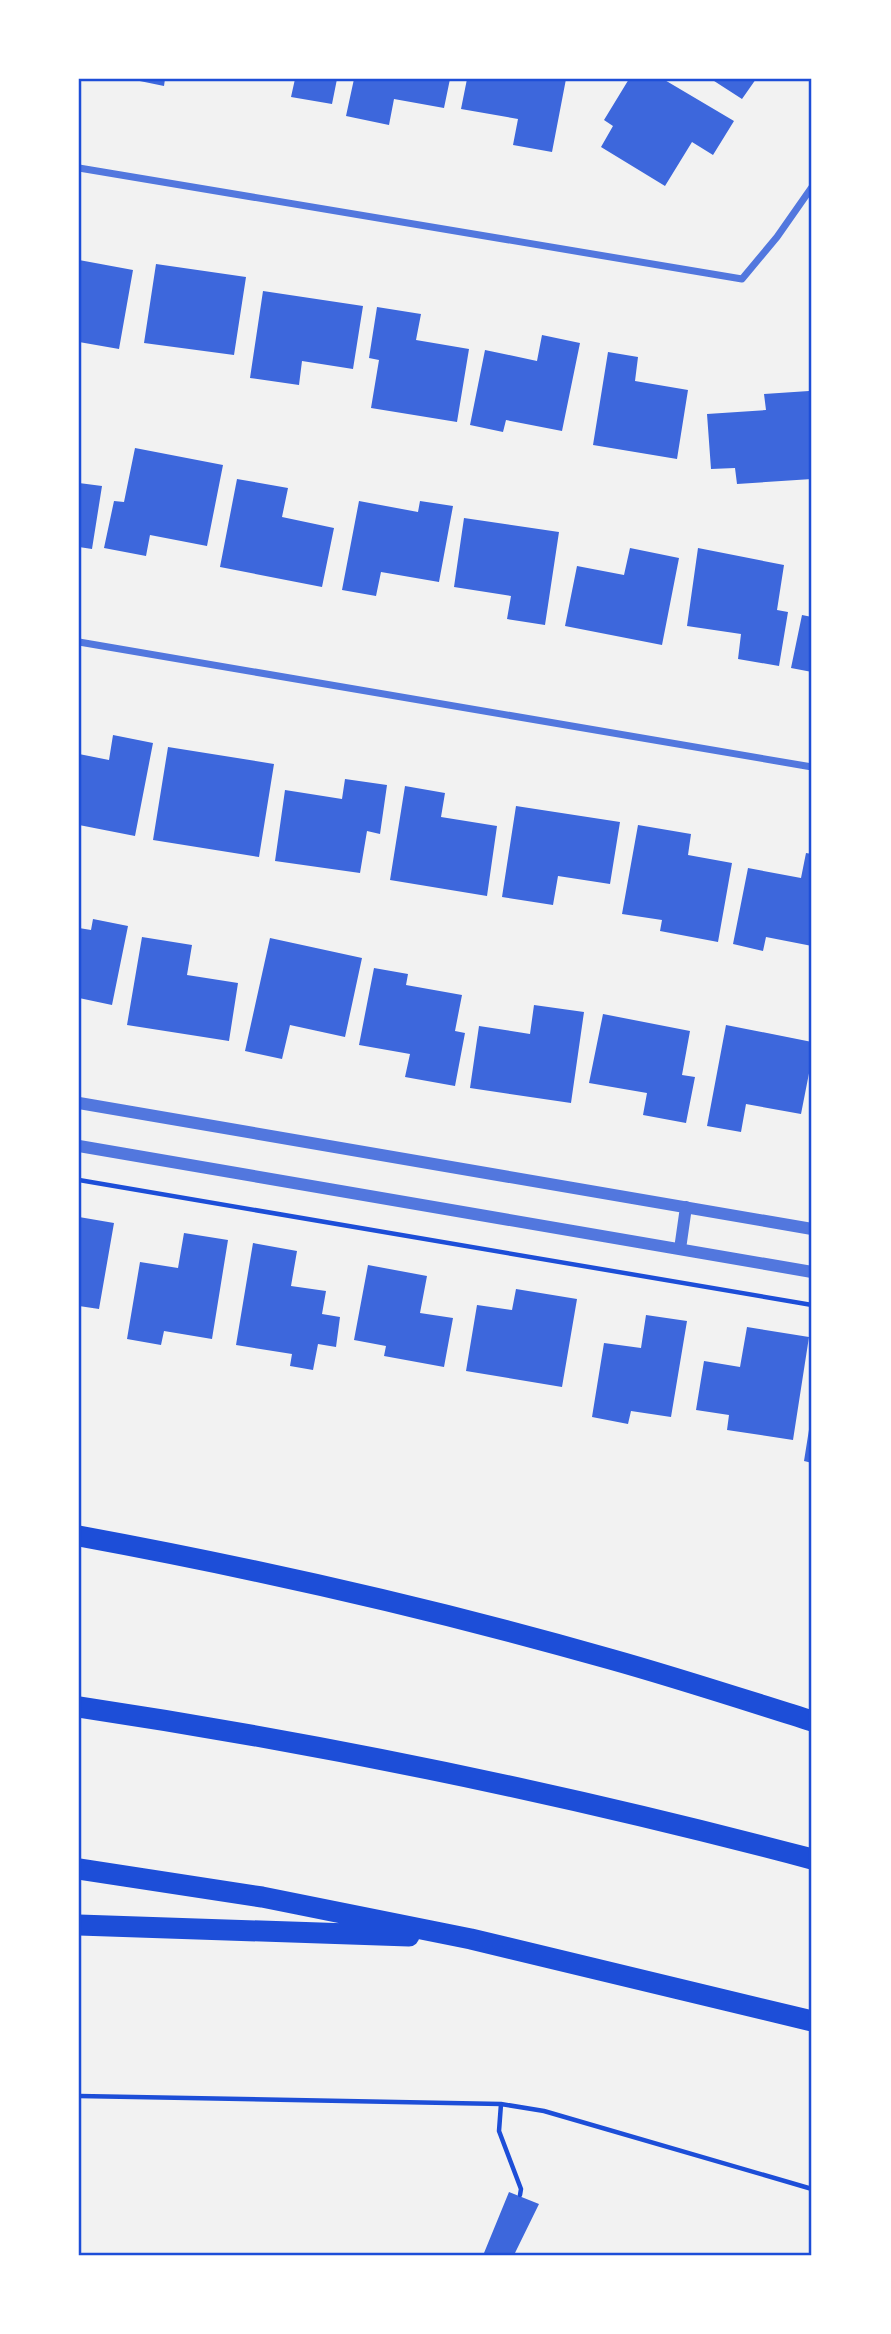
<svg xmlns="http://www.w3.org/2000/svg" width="891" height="2334" font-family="Jost,sans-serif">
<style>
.building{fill:#3d67dc}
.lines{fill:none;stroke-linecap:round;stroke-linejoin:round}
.path{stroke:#1d4ed8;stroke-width:4.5}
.minor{stroke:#5277de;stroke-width:7}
.tertiary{stroke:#5277de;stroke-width:12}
.motorway{stroke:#1d4ed8;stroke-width:21}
.neatline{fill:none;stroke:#1d4ed8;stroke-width:2.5}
</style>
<rect width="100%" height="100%" fill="#f2f2f2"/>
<!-- building -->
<path class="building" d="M130 79H165L164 86Z
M295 79H337L332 104 291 97Z
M354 79H450L444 108 394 99 389 125 346 116Z
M467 79H566L552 152 513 145 518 119 461 109Z
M629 79H663L734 121 713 155 692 142 665 186 601 147 613 126 604 120Z
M711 79H756L742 99Z
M79 260 133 270 119 349 79 342Z
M156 264 246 277 234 355 144 343Z
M263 291 363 306 353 369 302 361 299 385 250 378Z
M377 307 421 314 416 340 469 349 457 422 371 408 379 360 369 358Z
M542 335 580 343 562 431 506 420 503 432 470 425 485 350 537 361Z
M608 352 638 357 635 381 688 390 677 459 593 445Z
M809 391 812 479 737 484 735 468 711 469 707 414 766 410 764 394Z
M135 448 223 465 207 546 150 535 146 556 104 548 114 501 124 502Z
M237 479 288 488 282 517 334 528 322 587 220 567Z
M79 483 102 486 92 549 79 547Z
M359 501 418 512 420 501 453 506 439 582 381 572 376 596 342 590Z
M464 518 559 532 545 625 507 619 511 596 454 587Z
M630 548 679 558 662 645 565 626 577 566 624 575Z
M698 548 784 565 777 610 788 612 779 666 738 659 741 634 687 626Z
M802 615 812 617V672L791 668Z
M113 735 153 743 135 836 79 825V754L109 760Z
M168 747 274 764 259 857 153 840Z
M345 779 387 785 380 834 367 831 360 873 275 861 285 790 342 799Z
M405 786 445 793 441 817 497 826 487 896 390 880Z
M516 806 620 822 610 884 558 876 553 905 502 897Z
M638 825 691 834 688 855 732 863 718 942 660 931 662 920 622 914Z
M806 853 812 854V946L766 937 763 951 733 944 748 868 801 878Z
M93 919 128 926 112 1005 79 998V928L91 930Z
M142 937 192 945 187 975 238 983 229 1041 127 1025Z
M270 938 362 958 345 1037 290 1025 282 1059 245 1051Z
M374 968 408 974 406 985 462 995 455 1031 465 1033 455 1086 405 1077 410 1054 359 1045Z
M534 1005 584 1012 571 1103 470 1088 479 1026 530 1034Z
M603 1014 690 1031 682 1075 695 1077 686 1123 643 1115 647 1093 589 1083Z
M726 1025 812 1042V1058L801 1114 746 1104 741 1132 707 1126Z
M79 1217 114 1223 99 1309 79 1306Z
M184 1233 228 1240 212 1339 164 1331 161 1345 127 1339 140 1262 178 1268Z
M253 1243 297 1251 291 1286 326 1291 322 1314 340 1317 336 1347 318 1344 313 1370 290 1366 292 1354 236 1345Z
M368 1265 427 1276 420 1313 453 1318 444 1367 384 1356 386 1346 354 1340Z
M516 1289 577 1299 562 1387 466 1371 477 1305 512 1310Z
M646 1315 687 1321 671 1417 631 1411 628 1424 592 1417 604 1343 641 1348Z
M747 1327 809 1337 793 1440 727 1430 729 1415 696 1410 704 1361 740 1367Z
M811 1417H812V1463L804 1461Z
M509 2192 539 2204 514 2255H489L484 2253Z"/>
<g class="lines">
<!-- path -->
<path class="path" d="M79 1180 812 1305
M79 2096 501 2104 544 2111 812 2189
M501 2104 499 2131 521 2189 520 2195"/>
<!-- minor -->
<path class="minor" d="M79 168 742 279 777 237 812 187
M79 642 812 767"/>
<!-- tertiary -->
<path class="tertiary" d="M79 1103 812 1229
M79 1146 812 1272
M680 1249 686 1207"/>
<!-- motorway -->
<path class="motorway" d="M79 1536C258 1569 435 1609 610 1659 678 1678 745 1700 812 1721
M79 1707C326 1744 570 1795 812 1859
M79 1869 262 1897 471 1939 812 2021
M79 1925 409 1936"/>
</g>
<!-- border -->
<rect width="891" height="2334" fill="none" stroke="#ffffff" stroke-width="161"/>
<rect x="80" y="80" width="730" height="2174" class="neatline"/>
</svg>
